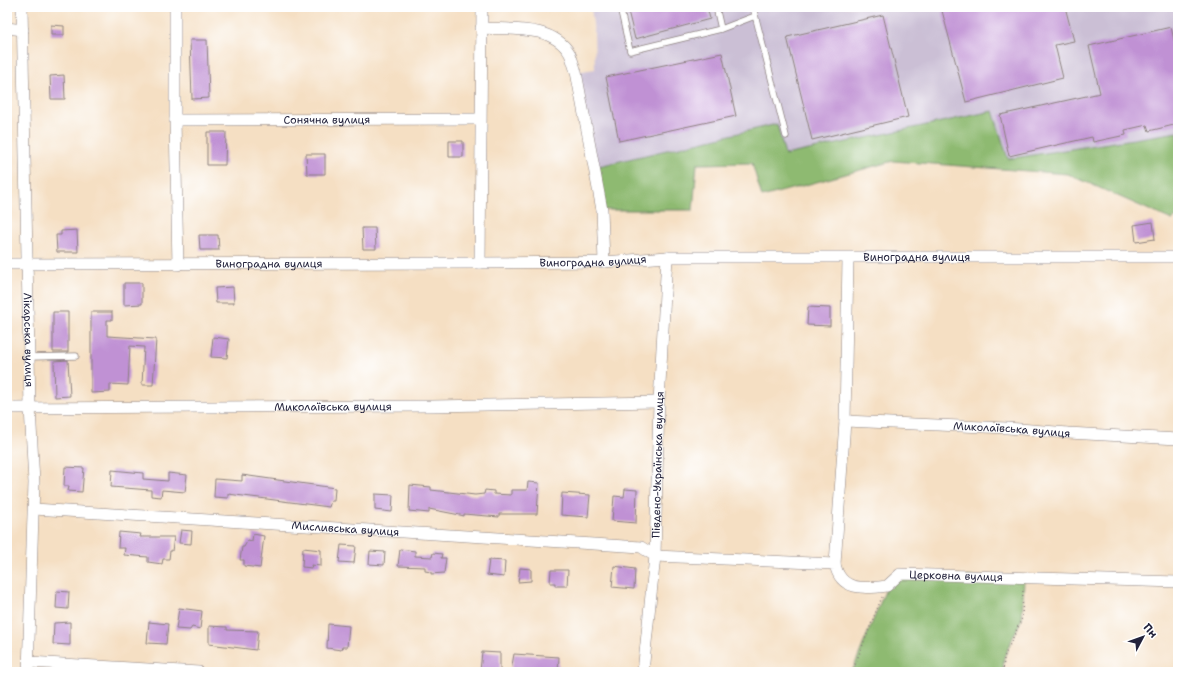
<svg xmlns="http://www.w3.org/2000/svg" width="1185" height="679" font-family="'Shantell Sans',sans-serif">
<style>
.industrial{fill:#cbbfd5}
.forest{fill:#8eba71;stroke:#586e56}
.building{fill:#c091d4}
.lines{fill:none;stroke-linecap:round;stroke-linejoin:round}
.service-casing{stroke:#8c807f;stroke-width:7}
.minor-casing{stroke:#8c807f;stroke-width:12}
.path{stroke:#8c807f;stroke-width:1.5;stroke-dasharray:1 3;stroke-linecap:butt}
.service{stroke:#fff;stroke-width:5.5}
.minor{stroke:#fff;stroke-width:11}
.labels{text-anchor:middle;stroke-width:3;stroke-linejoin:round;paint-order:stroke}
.street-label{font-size:11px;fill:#22223b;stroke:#fff}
</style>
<rect width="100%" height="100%" fill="#fff"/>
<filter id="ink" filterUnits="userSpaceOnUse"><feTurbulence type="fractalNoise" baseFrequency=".025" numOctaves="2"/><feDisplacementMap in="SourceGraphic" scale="8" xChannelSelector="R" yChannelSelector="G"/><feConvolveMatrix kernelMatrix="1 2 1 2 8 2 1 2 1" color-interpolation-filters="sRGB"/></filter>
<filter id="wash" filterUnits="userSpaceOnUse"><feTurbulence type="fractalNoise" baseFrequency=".012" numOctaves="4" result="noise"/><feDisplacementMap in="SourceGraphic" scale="16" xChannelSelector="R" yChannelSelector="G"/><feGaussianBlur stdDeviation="0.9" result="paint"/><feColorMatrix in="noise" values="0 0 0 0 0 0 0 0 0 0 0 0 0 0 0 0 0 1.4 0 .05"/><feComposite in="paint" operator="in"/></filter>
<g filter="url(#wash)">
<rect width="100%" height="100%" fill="#f5dfc3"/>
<!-- industrial -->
<path class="industrial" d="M591 7H1178V132L1008 159 993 111 784 155 776 124 595 167 576 72 595 69 594 32Z"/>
<!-- forest -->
<path class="forest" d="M993 111 1008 159 1178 132V216L1172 220 1068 174 893 161 762 197 752 163 697 164 693 210H602L595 167 777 124 785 155Z
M900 574 1024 579 1022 618 1004 657 1003 672H852L887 586Z"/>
<g id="blocks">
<!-- building -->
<path class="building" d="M627 7H707L710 19 635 39Z
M941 7H1045L1046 9 1065 7 1074 41 1055 45 1063 78 966 102Z
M883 15 908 117 812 140 787 37Z
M51 25 64 26V35H51Z
M1171 27 1178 57V124L1149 131 1147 125 1125 130 1126 135 1093 142 1092 137 1009 156 1000 115 1100 93 1089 46Z
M190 40H207L209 98 192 99Z
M722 53 736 116 619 141 606 77Z
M64 75 65 99H51L50 76Z
M207 132H226L225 165H207Z
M449 141H463V157H449Z
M306 154H325V174H307Z
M1153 222 1155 239 1136 242 1134 225Z
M362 228H375L376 249H363Z
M77 230 78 252H57L56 235H61V231Z
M199 235H218L219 250H200Z
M124 283H142V304L124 305Z
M233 287 234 303H216L215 288Z
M808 307 830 308V326L807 325Z
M53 312H68V352H53Z
M91 312H112V320H107V336L156 339 153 385H142L144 347 130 346 128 385 110 384V392L91 393Z
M213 337 229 339 227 358 211 357Z
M68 360 70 396 55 397 54 361Z
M65 467 84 468 82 492 68 491 69 486H64Z
M112 470 143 473V479L168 481V473L187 475 185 492 162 490 161 497 151 496V490L111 487Z
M242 475 335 488 334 501H331L329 507 228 494V498L214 497 215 479 242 481Z
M528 482 539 483 537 514H499V517L464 514V516L460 515 429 509V513L409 511 410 485 431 487V490L475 495 484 494 485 490 494 491V494L511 495V490H527Z
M625 489 637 490 636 523 612 521 614 496 624 497Z
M562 493 590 495 588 517 561 515Z
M375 494 393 495 392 512 375 510Z
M181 530 192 531 191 544 179 543Z
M119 532 141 534 140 537H174L172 551H170L169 559H163L162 564 148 562V557L124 555 125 548H118Z
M253 534 264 536 260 568 244 566V560H240L242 547H244L248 540 252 541Z
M341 545 356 546 354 563 339 562Z
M303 548 321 550V566L311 565 312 568 302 567Z
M400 549 415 551V556L432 557 433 553 442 554 441 558H446L444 573 431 574V572L425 571V567L398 566Z
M370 551 385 552 384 565 369 564Z
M489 560 505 561 504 577 487 575Z
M614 566 635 569 634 589 612 587Z
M520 568 531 569V581L518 582Z
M551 570H568L567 586H555V583H550Z
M57 591 69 592 68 609 56 608Z
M179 608 202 611 200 629 192 627 190 630 176 629Z
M70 622V645L53 644 54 623Z
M149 622 168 624 166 644 147 643Z
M328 624 349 626 347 647H342L341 650 327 648Z
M209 626 227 627V630L258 631 256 650 209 644Z
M482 652 500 653V672L480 671Z
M514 654 559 657 558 672 511 671Z"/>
</g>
</g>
<g filter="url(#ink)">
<use href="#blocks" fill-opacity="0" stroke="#8c807f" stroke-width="1"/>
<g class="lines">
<!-- service casing -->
<g class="service-casing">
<path id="service" d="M620 7 630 51 721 29 755 16
M716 7 721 29
M753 7 786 136
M29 357 76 356"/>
</g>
<!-- minor casing -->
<g class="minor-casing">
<g id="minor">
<path id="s1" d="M22 7 30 407 34 483 28 672"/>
<path d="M175 7V120L178 265"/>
<path d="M7 28 23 30"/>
<path d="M481 28C510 30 553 24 570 54 572 59 574 66 576 72L602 210 604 262"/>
<path id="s2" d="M175 120 480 119"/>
<path d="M480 263 482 7"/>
<path id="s3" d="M7 264 480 263 604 262 667 257H1178"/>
<path id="s4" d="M7 408 432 406 659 402"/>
<path id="s5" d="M845 421 1007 428 1068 433 1178 439"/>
<path id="s6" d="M34 509 641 547 655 556"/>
<path id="s7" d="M655 556 835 564C840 591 864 589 887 586L900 574 1178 582"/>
<path d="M835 564 845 421 848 259"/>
<path d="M29 662 199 672"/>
<path id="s8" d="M643 672 655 556 659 402 667 257"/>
</g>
</g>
<!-- path -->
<path class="path" d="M852 672 882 597
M1003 672 1004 657 1022 618 1023 588"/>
<!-- service -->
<use href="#service" class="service"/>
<!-- minor -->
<use href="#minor" class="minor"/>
</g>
</g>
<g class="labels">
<!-- street labels -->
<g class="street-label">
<text dy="4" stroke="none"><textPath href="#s2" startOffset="152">Сонячна вулиця</textPath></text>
<text dy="4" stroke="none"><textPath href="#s3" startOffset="910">Виноградна вулиця</textPath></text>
<text dy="4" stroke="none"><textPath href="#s3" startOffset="586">Виноградна вулиця</textPath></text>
<text dy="4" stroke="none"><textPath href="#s3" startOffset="262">Виноградна вулиця</textPath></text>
<text dy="4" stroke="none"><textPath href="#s1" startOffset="333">Лікарська вулиця</textPath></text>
<text dy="4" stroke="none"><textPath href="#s4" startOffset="326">Миколаївська вулиця</textPath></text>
<text dy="4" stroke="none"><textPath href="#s5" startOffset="167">Миколаївська вулиця</textPath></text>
<text dy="4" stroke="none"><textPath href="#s8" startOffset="208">Південо-Українська вулиця</textPath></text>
<text dy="4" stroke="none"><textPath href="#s6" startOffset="312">Мисливська вулиця</textPath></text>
<text dy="4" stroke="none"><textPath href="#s7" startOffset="318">Церковна вулиця</textPath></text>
</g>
</g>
<!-- margin -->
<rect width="1185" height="679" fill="none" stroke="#fff" stroke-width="24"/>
<!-- north arrow -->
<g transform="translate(1143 637) rotate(49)" stroke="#ffffff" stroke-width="3" paint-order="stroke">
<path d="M0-3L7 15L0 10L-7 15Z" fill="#22223b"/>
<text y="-6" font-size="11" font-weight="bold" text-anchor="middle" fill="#22223b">Пн</text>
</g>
</svg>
